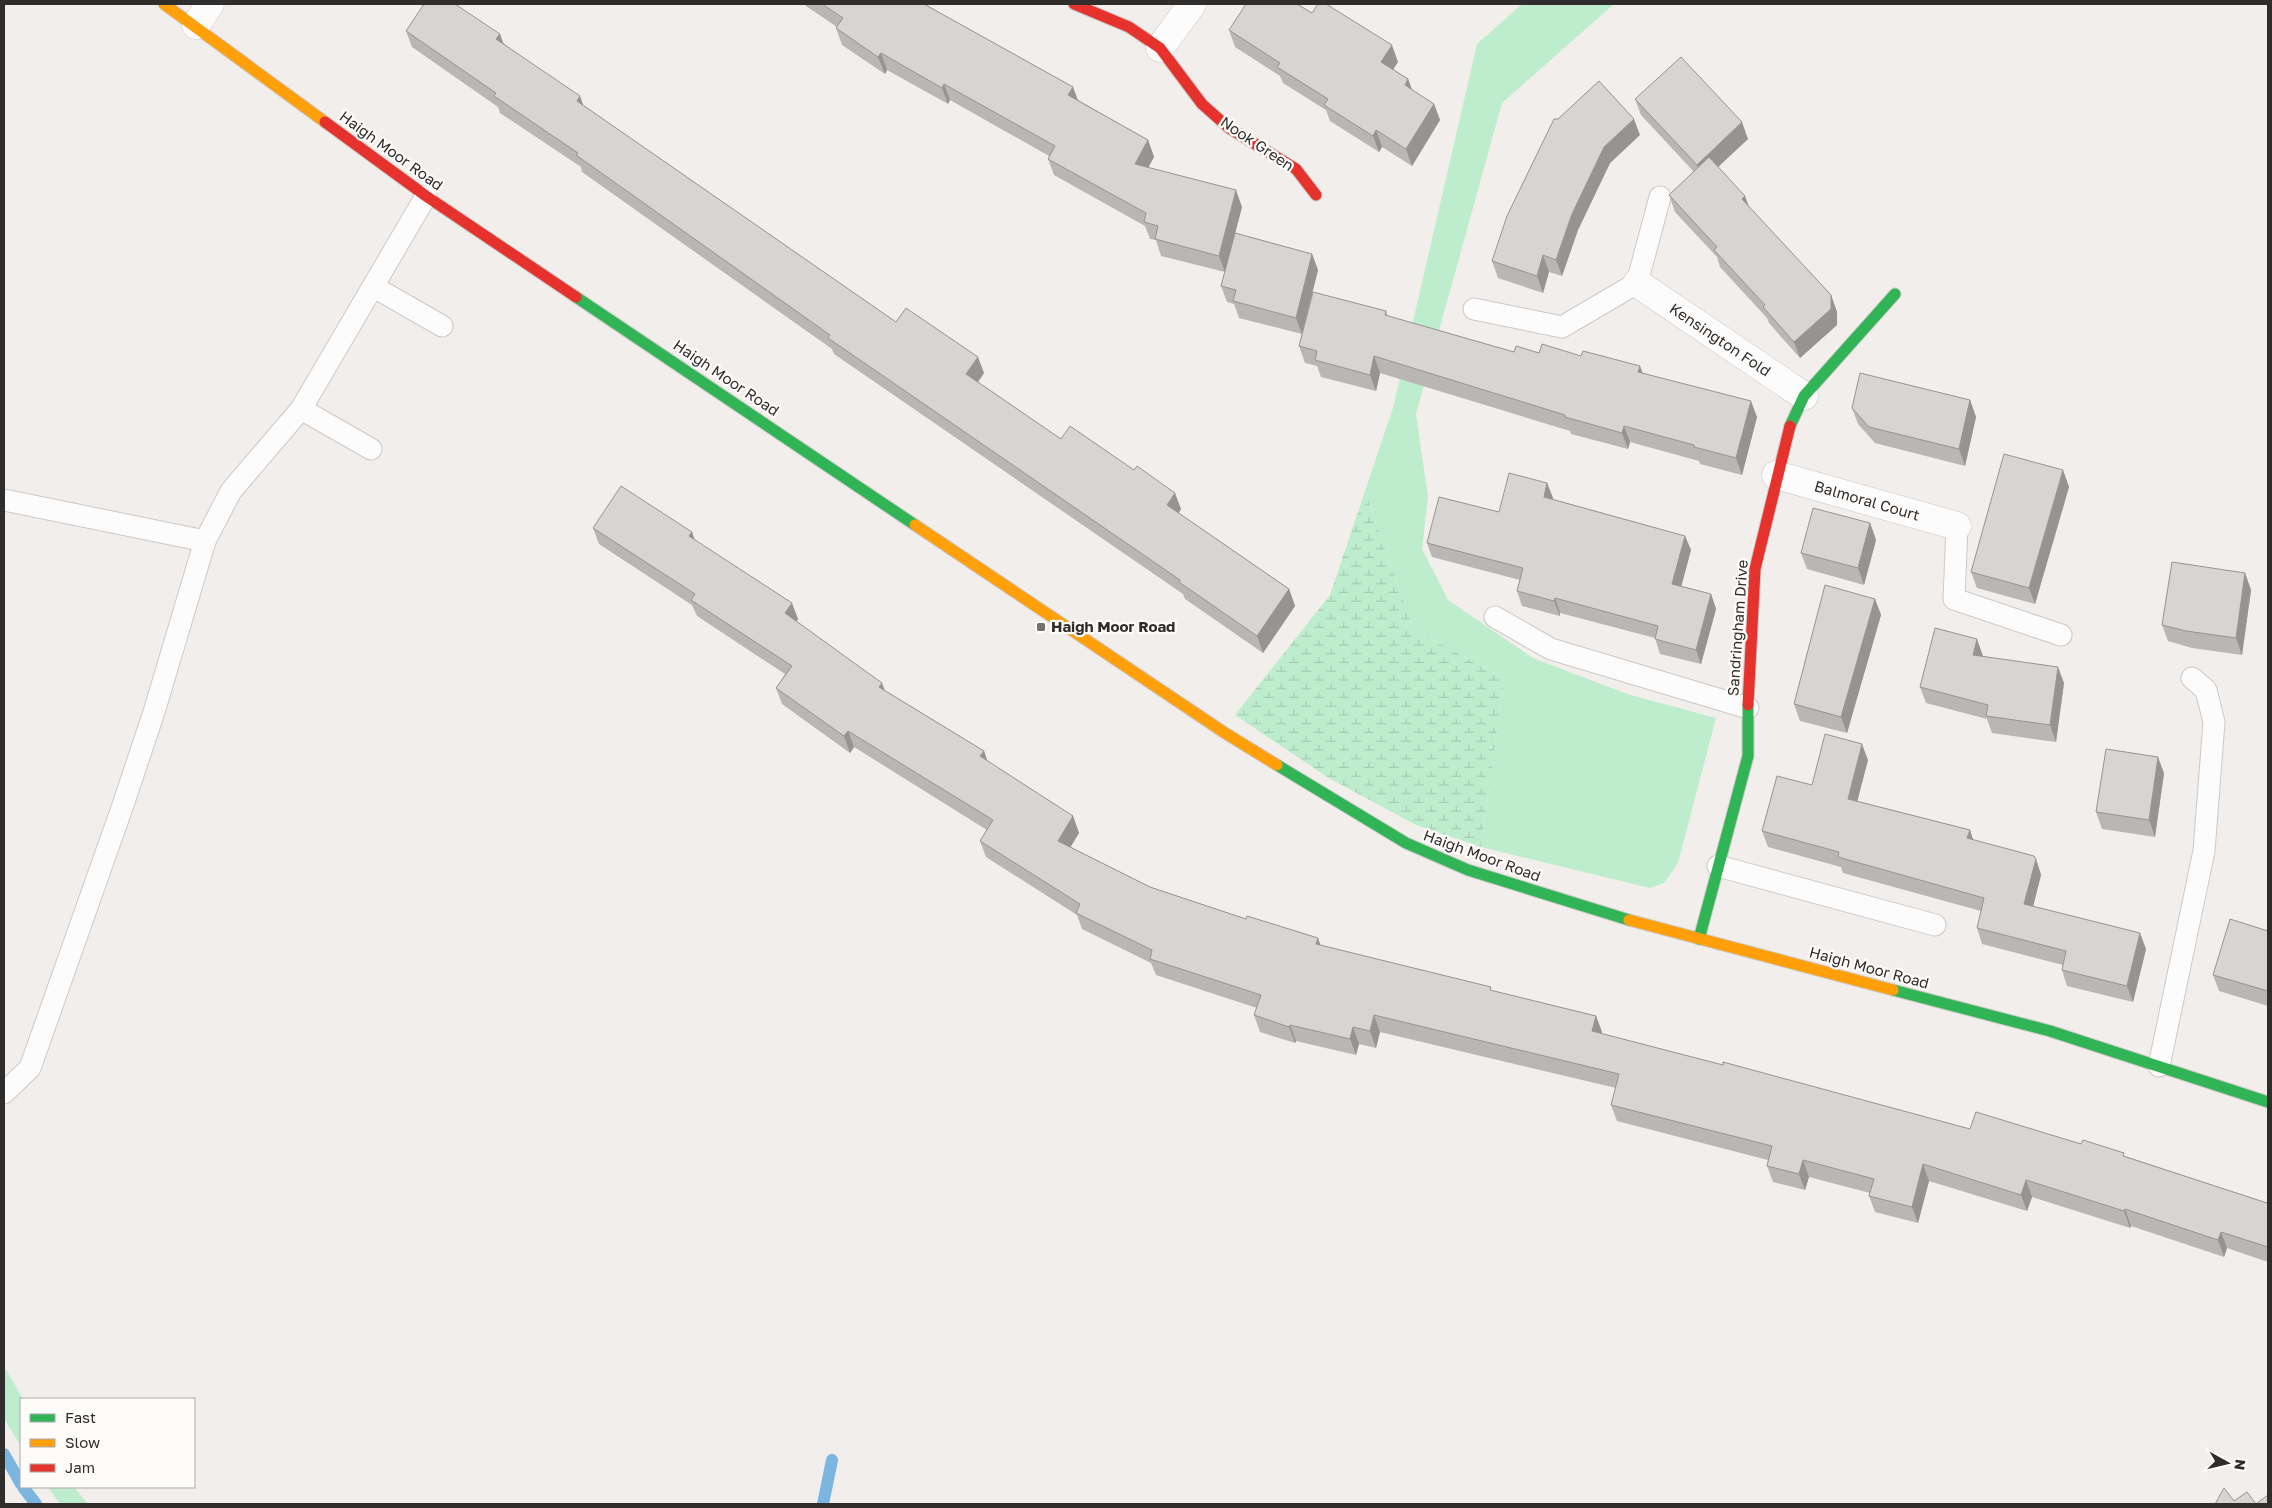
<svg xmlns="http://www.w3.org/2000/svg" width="2272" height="1508" font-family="'Golos Text',sans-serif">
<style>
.grass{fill:#beedce}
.wetland{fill:url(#wetland-marsh)}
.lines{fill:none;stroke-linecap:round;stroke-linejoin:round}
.stream{stroke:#7bb6e0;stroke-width:12}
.lane-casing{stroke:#ccc9c7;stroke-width:23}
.street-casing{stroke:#ccc9c7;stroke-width:29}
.fast-casing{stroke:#ccc9c7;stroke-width:13}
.slow-casing{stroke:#ccc9c7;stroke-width:13}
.jam-casing{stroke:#ccc9c7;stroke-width:13}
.lane{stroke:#fdfcfc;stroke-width:21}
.street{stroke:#fdfcfc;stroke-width:28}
.fast{stroke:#30b455;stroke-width:11}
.slow{stroke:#ff9f0a;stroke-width:11}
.jam{stroke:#e5322d;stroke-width:11}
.wall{fill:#b9b6b5}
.shaded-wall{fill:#969493}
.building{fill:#d7d4d2;stroke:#969493}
.poi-dot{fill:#74716f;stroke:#fefcfa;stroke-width:2}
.labels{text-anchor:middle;stroke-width:4.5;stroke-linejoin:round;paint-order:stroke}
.street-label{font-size:15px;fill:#302e2c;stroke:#fefcfa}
.poi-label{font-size:15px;font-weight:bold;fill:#302e2c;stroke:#fefcfa;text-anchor:start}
</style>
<defs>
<pattern id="wetland-marsh" width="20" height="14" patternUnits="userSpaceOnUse" patternTransform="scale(1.25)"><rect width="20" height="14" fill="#beedce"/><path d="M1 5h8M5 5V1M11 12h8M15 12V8" fill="none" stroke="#a4ccb1"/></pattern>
</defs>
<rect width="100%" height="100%" fill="#f2eeec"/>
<!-- grass -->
<path class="grass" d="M1522 4H1614L1502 103 1416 414 1428 497 1422 549 1448 600 1533 658 1627 694 1716 718 1678 863 1664 883 1650 888 1481 847 1504 679 1413 628 1365 491 1393 408 1477 44Z
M4 1366 23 1399H21V1446L4 1419Z
M48 1487H74L88 1504H60Z"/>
<!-- wetland -->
<path class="wetland" d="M1365 491 1413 628 1504 679 1481 847 1416 825 1327 777 1235 715 1330 595Z"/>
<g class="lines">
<!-- stream -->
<path class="stream" d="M4 1454 21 1484
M23 1487 36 1504
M823 1504 832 1460"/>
<!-- lane casing -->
<g class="lane-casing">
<path id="lane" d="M374 287 442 326
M1474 309 1562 327 1637 283 1660 197
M301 409 371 449
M4 500 205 541
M1957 526 1954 599 2061 635
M1495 617 1551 649 1748 708
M1718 866 1935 925
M2159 1066 2204 851 2214 722 2206 690 2192 678
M4 1093 30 1068 123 805 154 712 205 541 231 491 301 409 426 196"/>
</g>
<!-- street casing -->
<g class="street-casing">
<path id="street" d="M196 25 210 4
M1160 48 1192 4
M1637 283 1804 396
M1776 475 1957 526"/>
</g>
<!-- fast casing -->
<g class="fast-casing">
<path id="fast" d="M576 297 915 525
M1790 426 1804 396 1895 294
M1277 765 1406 843 1468 870 1629 920
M1699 939 1748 756V705
M1893 990 2050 1031 2268 1102"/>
</g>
<!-- slow casing -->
<g class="slow-casing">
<path id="slow" d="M164 4 325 122
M915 525 1225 733 1277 765
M1629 920 1893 990"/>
</g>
<!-- jam casing -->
<g class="jam-casing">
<path id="jam" d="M1074 4 1129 27 1160 48 1202 104 1229 128 1296 169 1316 195
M325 122 426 196 576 297
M1748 705 1755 569 1790 426"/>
</g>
<!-- lane -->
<use href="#lane" class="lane"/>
<!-- street -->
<use href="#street" class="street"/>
<!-- fast -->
<use href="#fast" class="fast"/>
<!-- slow -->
<use href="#slow" class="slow"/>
<!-- jam -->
<use href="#jam" class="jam"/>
</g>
<!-- wall -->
<path class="wall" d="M803 4H924L1073 87 1078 100 1148 140 1154 157 1148 167 1242 207 1235 233 1312 254 1318 270 1302 334 1239 318 1234 304 1227 302 1221 286 1225 272 1161 256 1156 240 1150 239 1145 226 1054 175 1048 159 1049 156 950 100 948 104 887 70 885 74 842 45 836 28 837 27Z
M1312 13 1398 62 1393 69 1408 79 1412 90 1434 104 1440 120 1412 166 1382 147 1379 152 1330 121 1326 110 1283 83 1280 76 1235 47 1229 30Z
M406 31 500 34 503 43 583 105 896 322 984 373 978 382 1061 439 1181 509 1179 513 1289 589 1295 606 1263 653 1185 599 1183 594 834 354 832 349 582 172 581 167 500 113 498 107 412 47Z
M1635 99 1748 139 1718 167 1748 206 1831 295 1837 312V325L1800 358 1769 323 1767 318 1720 267 1717 257 1675 212 1669 195 1694 172 1641 115Z
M1640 135 1610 163 1578 230 1562 276 1549 272 1543 293 1498 278 1492 261Z
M1386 311 1388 316 1514 352 1539 353 1581 356 1643 373 1757 417 1742 475 1700 464 1699 461 1630 442 1628 449 1571 434 1570 431 1380 373 1376 391 1321 377 1317 366 1305 363 1299 346Z
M1970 400 1976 417 1965 466 1875 443 1858 424 1852 408Z
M2063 470 2069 487 2035 604 1977 588 1971 572Z
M1547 483 1553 498 1552 499 1685 536 1691 550 1681 586 1711 594 1716 609 1701 664 1660 654 1655 638 1560 613V616L1522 606 1517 591 1520 580 1432 557 1427 543 1499 512Z
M1870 523 1876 540 1864 585 1807 569 1801 553Z
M593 528 692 532 694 540 798 619 796 621 884 690 984 751 987 761 1073 816 1079 833 1070 847 1150 887 1246 919 1318 938 1320 946 1492 991 1596 1016 1602 1032V1034L1970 1129 2081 1144 2125 1156 2267 1203 2268 1200V1262L2227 1248 2224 1257 2131 1226 2130 1228 2032 1197 2027 1211 1929 1181 1918 1223 1875 1212 1869 1196 1870 1193 1809 1177 1805 1190 1773 1182 1767 1166 1768 1160 1617 1121 1611 1105 1616 1088 1380 1032 1376 1048 1359 1044 1356 1055 1296 1041 1295 1043 1260 1032 1254 1015 1257 1008 1156 975 1151 963 1082 929 1077 915 986 857 980 841 987 830 854 747 850 753 782 704 776 688 785 674 697 616 692 605 599 544Z
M2245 573 2251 590 2242 655 2192 648 2168 641 2162 625Z
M1875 599 1881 615 1847 733 1800 721 1794 704Z
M1983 656 2064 683 2056 742 1992 733 1987 719 1926 703 1920 687Z
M1868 760 1857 801 1970 830 1973 840 2036 859 2041 875 2033 906 2146 949 2133 1002 2067 986 2062 970 2063 965 1982 944 1977 928 1981 911 1843 873 1841 867 1768 847 1762 831 1812 785Z
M2164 773 2155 837 2102 829 2096 812Z
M2268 931V1006L2219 991 2213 975Z"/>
<!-- shaded-wall -->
<path class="shaded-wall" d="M500 34 506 51 496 39Z
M1392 45 1398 62 1387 79 1381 62Z
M881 53 887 70 885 74 878 57Z
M1408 79 1414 95 1405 85Z
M944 84 950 100 948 104 942 88Z
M1073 87 1079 104 1068 95Z
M580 96 586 113 577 101Z
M1434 104 1440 120 1412 166 1406 149Z
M1634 119 1640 135 1610 163 1578 230 1562 276 1556 260 1572 214 1604 147Z
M1742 122 1748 139 1703 181 1697 165Z
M1376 130 1382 147 1379 152 1373 136Z
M1148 140 1154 157 1141 181 1135 164Z
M1236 190 1242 207 1225 272 1219 256Z
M1745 196 1751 212 1742 199Z
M1312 254 1318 270 1302 334 1296 318Z
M1543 255 1549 272 1543 293 1537 276Z
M1831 295 1837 312V325L1800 358 1794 342Z
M1374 356 1380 373 1376 391 1370 375Z
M978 357 984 373 972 391 966 374Z
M1640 366 1646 382 1638 372Z
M1970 400 1976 417 1965 466 1959 449Z
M1751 401 1757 417 1742 475 1736 458Z
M1624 426 1630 442 1628 449 1622 433Z
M2063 470 2069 487 2035 604 2029 588Z
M1547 483 1553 498 1549 512 1544 497Z
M1175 493 1181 509 1173 521 1167 505Z
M1870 523 1876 540 1864 585 1858 568Z
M692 532 698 549 689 536Z
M1685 536 1691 550 1678 599 1672 584Z
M2245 573 2251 590 2242 655 2236 638Z
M1289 589 1295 606 1263 653 1257 636Z
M1711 594 1716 609 1701 664 1696 650Z
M1555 598 1560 613V616L1554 601Z
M1875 599 1881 615 1847 733 1841 717Z
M792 603 798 619 791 630 785 613Z
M1977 639 1983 656 1979 672 1973 655Z
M2058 667 2064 683 2056 742 2050 725Z
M882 683 888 699 879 687Z
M848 731 854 747 850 753 844 736Z
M1862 744 1868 760 1854 814 1848 799Z
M984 751 990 768 980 756Z
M2158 757 2164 773 2155 837 2149 820Z
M1073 816 1079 833 1064 858 1058 841Z
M1970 830 1975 846 1967 838Z
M2036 859 2041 875 2030 919 2024 904Z
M2140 933 2146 949 2133 1002 2127 986Z
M1318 938 1324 955 1316 944Z
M1374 1015 1380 1032 1376 1048 1370 1031Z
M1596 1016 1602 1032 1598 1048 1592 1031Z
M1290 1025 1296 1041 1295 1043 1289 1027Z
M1353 1027 1359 1044 1356 1055 1350 1039Z
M1803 1160 1809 1177 1805 1190 1799 1174Z
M1923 1164 1929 1181 1918 1223 1912 1207Z
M2026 1180 2032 1197 2027 1211 2021 1195Z
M2125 1209 2131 1226 2130 1228 2124 1211Z
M2221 1232 2227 1248 2224 1257 2218 1240Z"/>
<!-- building -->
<path class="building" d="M424 4H455L500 34 496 39 580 96 577 101 896 322 906 308 978 357 966 374 1061 439 1070 426 1134 470 1137 466 1175 493 1167 505 1289 589 1257 636 1179 582 1180 580 828 338 830 335 576 155 578 153 494 96 496 93 406 31Z
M822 4H924L1073 87 1068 95 1148 140 1135 164 1236 190 1219 256 1155 239 1158 226 1144 222 1146 213 1048 159 1055 146 944 84 942 88 881 53 878 57 836 28 843 18Z
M1246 4H1297L1312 13 1318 4H1326L1392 45 1381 62 1408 79 1405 85 1434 104 1406 149 1376 130 1373 136 1324 105 1328 99 1277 67 1280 63 1229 30Z
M1681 57 1742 122 1697 165 1635 99Z
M1599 81 1634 119 1604 147 1572 214 1556 260 1543 255 1537 276 1492 261 1507 216 1554 119H1558Z
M1709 157 1745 196 1742 199 1831 295V309L1794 342 1763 307 1765 305 1714 250 1717 247 1669 195Z
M1235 233 1312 254 1296 318 1233 301 1236 290 1221 286Z
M1313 292 1386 311 1385 315 1514 352 1516 346 1539 353 1542 344 1581 356 1583 351 1640 366 1638 372 1751 401 1736 458 1694 447V445L1624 426 1622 433 1565 417V415L1374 356 1370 375 1315 360 1317 351 1299 346Z
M1860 373 1970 400 1959 449 1869 427 1852 408Z
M2004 454 2063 470 2029 588 1971 572Z
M1509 473 1547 483 1544 497 1685 536 1672 584 1711 594 1696 650 1655 639 1658 626 1555 598 1554 601 1517 591 1523 568 1427 543 1439 497 1499 512Z
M621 486 692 532 689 536 792 603 785 613 882 683 879 687 984 751 980 756 1073 816 1058 841 1150 887 1246 919 1247 916 1318 938 1316 944 1491 987 1490 990 1596 1016 1592 1031 1723 1065V1062L1970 1129 1976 1112 2081 1144 2083 1140 2124 1153 2123 1156 2267 1203 2268 1200V1247L2221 1232 2218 1240 2125 1209 2124 1211 2026 1180 2021 1195 1923 1164 1912 1207 1869 1196 1874 1179 1803 1160 1799 1174 1767 1166 1772 1146 1611 1105 1619 1074 1374 1015 1370 1031 1353 1027 1350 1039 1290 1025 1289 1027 1254 1015 1261 995 1150 959 1152 950 1076 913 1080 904 980 841 993 820 848 731 844 736 776 688 792 666 691 600 695 594 593 528Z
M1813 508 1870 523 1858 568 1801 553Z
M2172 562 2245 573 2236 638 2186 631 2162 625Z
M1825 585 1875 599 1841 717 1794 704Z
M1935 628 1977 639 1973 655 2058 667 2050 725 1986 716 1988 705 1920 687Z
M1825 734 1862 744 1848 799 1970 830 1967 838 2034 856 2036 859 2024 904 2140 933 2127 986 2062 970 2066 951 1977 928 1984 898 1838 857 1839 852 1762 831 1777 776 1812 785Z
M2106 749 2158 757 2149 820 2096 812Z
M2230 919 2268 931V991L2213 975Z
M2224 1488 2234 1501 2247 1492 2256 1504 2268 1495V1504H2215Z"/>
<!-- markers -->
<rect class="poi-dot" x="1036" y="622" width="10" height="10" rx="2.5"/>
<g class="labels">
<!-- street labels -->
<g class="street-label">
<text transform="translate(1257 144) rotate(34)" y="5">Nook Green</text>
<text transform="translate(391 151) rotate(36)" y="5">Haigh Moor Road</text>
<text transform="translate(1720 340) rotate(34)" y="5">Kensington Fold</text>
<text transform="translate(726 378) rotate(34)" y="5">Haigh Moor Road</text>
<text transform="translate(1867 501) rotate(16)" y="5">Balmoral Court</text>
<text transform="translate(1738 628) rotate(-86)" y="5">Sandringham Drive</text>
<text transform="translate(1482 856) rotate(20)" y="5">Haigh Moor Road</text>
<text transform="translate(1869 968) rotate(15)" y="5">Haigh Moor Road</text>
</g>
<!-- poi labels -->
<g class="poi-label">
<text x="1051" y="632">Haigh Moor Road</text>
</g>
</g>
<!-- border -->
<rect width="2272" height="1508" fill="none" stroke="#302e2c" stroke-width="10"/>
<!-- legend -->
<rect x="20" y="1398" width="175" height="90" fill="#fefcfa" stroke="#acaaa8"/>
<rect x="30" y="1414" width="25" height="8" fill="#30b455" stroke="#acaaa8"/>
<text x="65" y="1423" font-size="15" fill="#302e2c">Fast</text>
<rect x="30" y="1439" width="25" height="8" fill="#ff9f0a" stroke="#acaaa8"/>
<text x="65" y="1448" font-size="15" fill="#302e2c">Slow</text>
<rect x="30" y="1464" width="25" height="8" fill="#e5322d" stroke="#acaaa8"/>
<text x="65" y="1473" font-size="15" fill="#302e2c">Jam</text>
<!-- north arrow -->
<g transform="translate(2227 1463) rotate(98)" stroke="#fefcfa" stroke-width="4" paint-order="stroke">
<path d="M0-4L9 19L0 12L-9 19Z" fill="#302e2c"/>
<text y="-8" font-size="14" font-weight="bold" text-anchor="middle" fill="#302e2c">N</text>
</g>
</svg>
